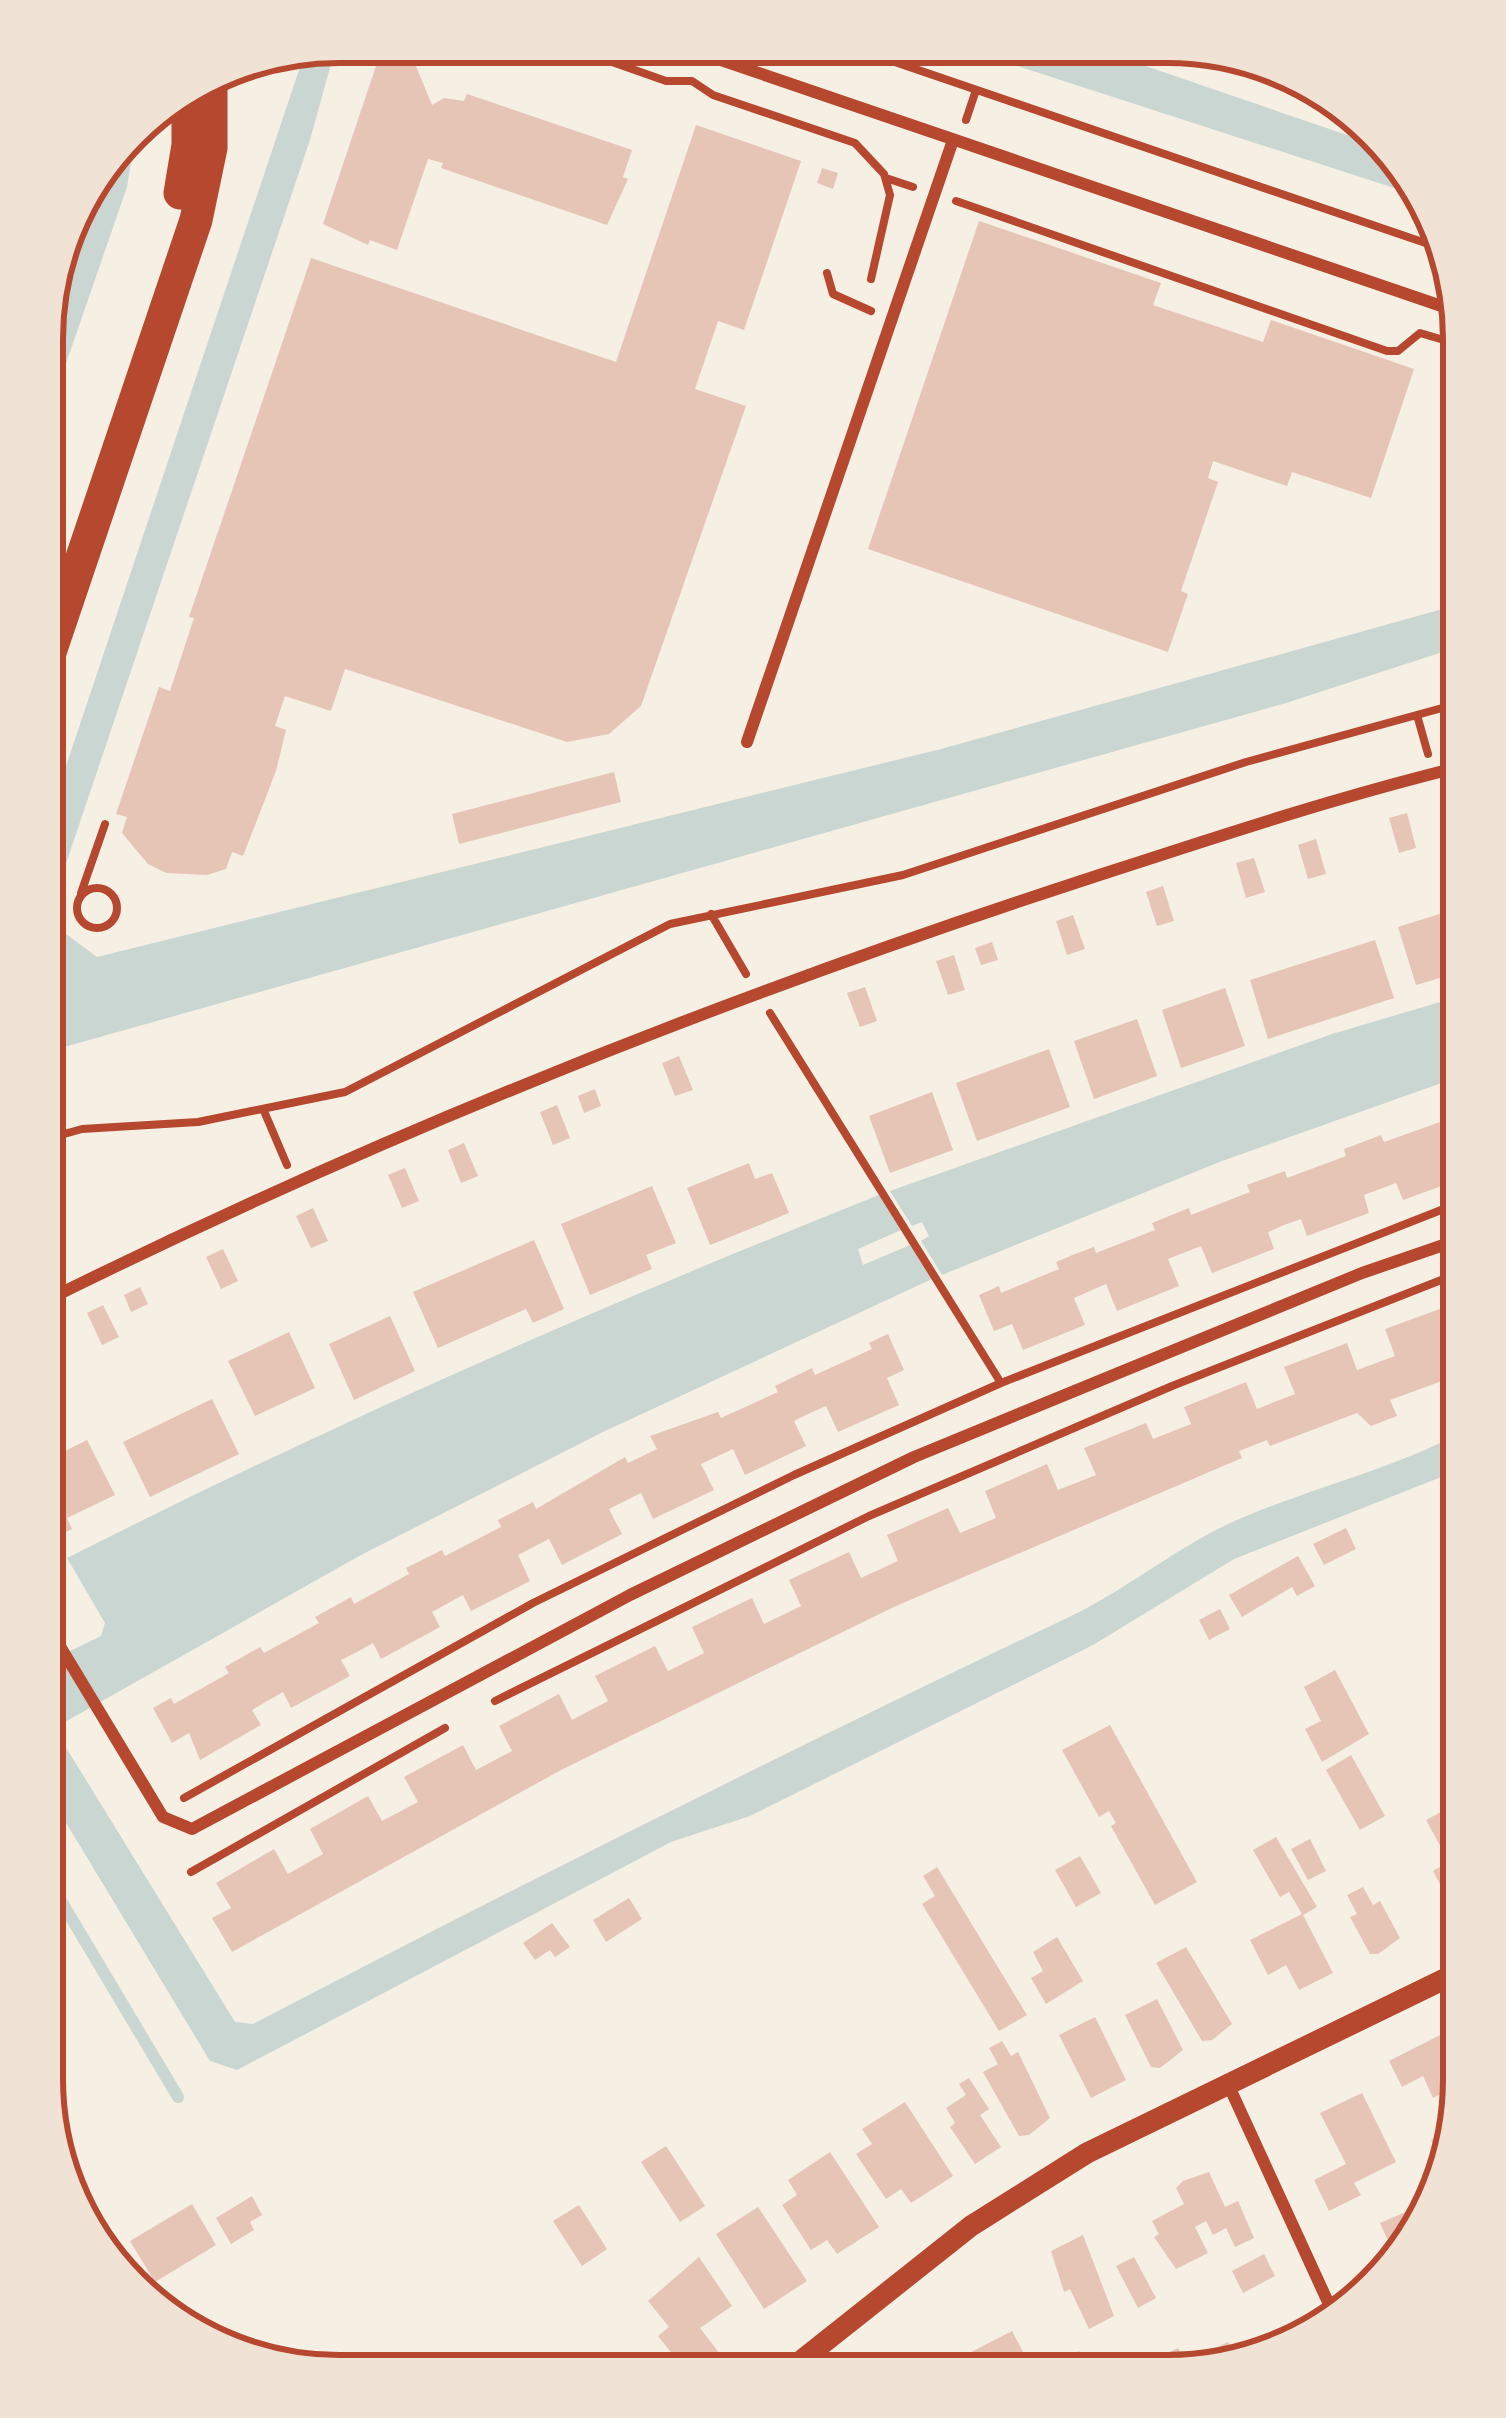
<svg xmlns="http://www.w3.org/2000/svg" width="1506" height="2418" font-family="Poppins,sans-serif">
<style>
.water{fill:#c9d6d2}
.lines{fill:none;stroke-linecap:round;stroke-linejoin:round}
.stream{stroke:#c9d6d2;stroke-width:12}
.building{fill:#e6c5b7}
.path{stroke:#b5482f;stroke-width:8}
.minor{stroke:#b5482f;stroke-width:12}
.tertiary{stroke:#b5482f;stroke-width:21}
.trunk{stroke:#b5482f;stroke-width:33}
.rim{fill:none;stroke:#b5482f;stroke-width:6}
</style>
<rect width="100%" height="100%" fill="#f6efe4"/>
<!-- water -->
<path class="water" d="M337 42 310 140 47 920 97 957 941 749 1464 603V645L1286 703 43 1053 44 832 306 49Z
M956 46 1090 47 1382 147 1419 196Z
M137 124 127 187 44 427V330L99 173Z
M1464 995V1075L1222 1161 942 1275 921 1241 929 1236 922 1222 912 1226 890 1191 1332 1034Z
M879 1195 901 1230 858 1249 863 1265 910 1245 932 1279 603 1432 361 1555 63 1723 62 1741 235 2022 253 2024C523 1883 794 1748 1069 1617 1124 1591 1172 1551 1226 1525 1304 1489 1388 1472 1464 1431V1468L1234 1559 1093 1645 750 1816 671 1842 237 2070 210 2061 42 1783 43 1664 101 1636 105 1623 67 1558C332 1424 602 1305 879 1195Z"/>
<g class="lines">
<!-- stream -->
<path class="stream" d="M42 1869 178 2097"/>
</g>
<!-- building -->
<path class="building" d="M384 42H406L432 105 444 98 464 101 467 94 632 150 623 177 628 179 607 225 441 168 443 163 428 159 397 250 370 240 368 245 323 224Z
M696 125 801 161 744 330 718 321 695 389 746 406 641 706 609 734 567 742 345 669 331 711 285 696 275 726 286 730 276 771 243 856 232 852 226 869 207 875 166 873 148 864 122 833 127 817 116 814 159 687 170 691 194 618 189 617 311 258 616 362Z
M822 168 838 173 833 189 817 183Z
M979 221 1161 283 1153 305 1263 342 1271 320 1414 369 1371 498 1292 472 1287 486 1213 461 1208 478 1218 482 1181 591 1188 594 1168 652 868 549Z
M614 772 621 802 459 844 452 814Z
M1407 813 1416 848 1399 853 1389 818Z
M1316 839 1326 874 1308 879 1298 845Z
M1254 858 1265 892 1246 898 1236 863Z
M1163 886 1174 921 1157 926 1146 892Z
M1462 907 1464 971 1416 985 1398 927Z
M1073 915 1085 949 1067 955 1056 921Z
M1375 940 1394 998 1268 1039 1250 980Z
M992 942 998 960 981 965 975 948Z
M954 955 965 990 948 995 936 961Z
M865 987 877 1021 860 1027 847 993Z
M1225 988 1245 1046 1181 1068 1162 1010Z
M1137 1019 1157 1076 1094 1099 1074 1041Z
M1049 1049 1070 1107 977 1141 956 1083Z
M679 1056 693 1090 675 1096 662 1063Z
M595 1089 601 1106 584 1113 578 1096Z
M932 1092 953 1150 890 1173 869 1116Z
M557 1105 570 1138 553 1145 540 1112Z
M1460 1107 1464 1148 1456 1151 1464 1178 1403 1200 1396 1183 1364 1195 1369 1213 1307 1236 1301 1219 1284 1225 1268 1232 1274 1249 1212 1273 1201 1246 1168 1259 1179 1286 1117 1311 1106 1284 1074 1298 1085 1325 1023 1350 1012 1324 994 1331 979 1295 999 1286 1001 1293 1059 1269 1056 1262 1075 1254 1094 1247 1096 1253 1155 1230 1152 1223 1189 1208 1191 1215 1250 1192 1247 1185 1285 1171 1287 1178 1346 1156 1344 1149 1363 1142 1381 1135 1384 1142 1443 1121 1440 1114Z
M464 1143 478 1176 461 1183 448 1150Z
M749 1163 755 1179 772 1173 789 1213 710 1245 687 1188Z
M405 1168 419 1201 402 1208 388 1175Z
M652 1186 676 1243 646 1255 652 1269 590 1295 561 1224Z
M313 1208 328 1241 311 1248 296 1216Z
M534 1240 564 1309 533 1323 526 1309 438 1348 413 1292Z
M223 1249 238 1281 221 1289 206 1257Z
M140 1287 148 1304 131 1312 124 1295Z
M103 1305 119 1337 102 1345 87 1313Z
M1448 1306 1452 1317 1464 1312V1373L1390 1400 1397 1416 1371 1426 1357 1413 1270 1446 1267 1440 1239 1451 1242 1458 896 1606 561 1770 232 1952 212 1918 231 1908 216 1883 274 1849 288 1874 323 1854 310 1829 368 1796 382 1821 418 1802 404 1777 463 1745 476 1770 512 1751 499 1726 559 1694 572 1720 608 1701 595 1676 655 1646 668 1671 704 1653 692 1627 752 1598 764 1624 801 1606 789 1580 849 1552 861 1578 898 1561 887 1535 948 1508 960 1533 996 1518 985 1491 1047 1464 1058 1490 1096 1475 1084 1448 1146 1423 1153 1439 1191 1424 1184 1407 1246 1382 1257 1409 1295 1394 1284 1367 1347 1343 1357 1370 1395 1356 1385 1329Z
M390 1316 415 1371 354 1400 329 1344Z
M289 1332 315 1388 255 1416 228 1361Z
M888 1334 904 1370 887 1378 899 1405 838 1432 826 1406 810 1413 794 1421 806 1446 745 1475 733 1449 701 1464 714 1490 653 1519 641 1493 609 1509 622 1534 562 1565 549 1539 518 1555 530 1581 471 1611 463 1595 432 1612 440 1627 381 1659 373 1643 357 1652 341 1660 350 1676 291 1708 283 1692 252 1710 261 1725 200 1760 189 1733 172 1743 153 1708 171 1698 174 1704 229 1673 225 1667 260 1647 264 1653 319 1623 315 1617 351 1597 354 1604 409 1574 406 1568 442 1550 445 1556 501 1527 498 1520 533 1502 536 1509 625 1457 628 1463 657 1449 650 1436 718 1412 721 1418 778 1392 775 1386 812 1368 815 1375 872 1349 869 1343Z
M212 1399 239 1454 150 1497 123 1442Z
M87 1440 115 1495 67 1518 72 1529 44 1543 43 1462Z
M1346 1528 1356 1549 1324 1565 1313 1544Z
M1298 1556 1315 1586 1297 1596 1292 1587 1242 1617 1229 1595Z
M1220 1609 1230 1629 1209 1640 1199 1620Z
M1335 1670 1369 1734 1322 1762 1305 1729 1321 1721 1304 1687Z
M1110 1725 1197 1882 1155 1905 1111 1826 1116 1823 1109 1811 1099 1817 1062 1750Z
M1351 1755 1385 1816 1360 1830 1326 1770Z
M1450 1807 1463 1832V1911L1454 1910 1433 1871 1449 1862 1426 1820Z
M1276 1837 1317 1907 1303 1915 1333 1973 1299 1990 1286 1965 1268 1975 1250 1940 1302 1914 1289 1892 1280 1897 1253 1850Z
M1310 1839 1326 1871 1308 1880 1291 1849Z
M1080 1856 1101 1893 1076 1907 1055 1870Z
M937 1867 1027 2015 999 2031 922 1904 935 1896 923 1876Z
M1363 1887 1373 1905 1380 1901 1400 1938 1378 1954H1370L1350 1917 1357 1914 1347 1895Z
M629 1898 642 1919 606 1942 593 1920Z
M552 1923 570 1947 555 1957 550 1950 535 1960 523 1943Z
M1057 1937 1083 1981 1046 2004 1031 1978 1043 1971 1033 1952Z
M1186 1947 1232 2024 1212 2040 1202 2041 1156 1963Z
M1157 1999 1183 2050 1160 2068 1151 2067 1125 2015Z
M1095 2017 1126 2080 1091 2098 1059 2035Z
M1446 2032 1463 2064V2083L1433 2098 1423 2076 1402 2087 1389 2061Z
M1002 2041 1011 2056 1018 2052 1050 2118 1029 2135 1019 2136 983 2072 998 2064 989 2048Z
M969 2078 989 2109 980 2115 1001 2147 975 2164 950 2127 955 2123 946 2108 966 2095 959 2084Z
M1362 2093 1396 2162 1354 2183 1361 2195 1329 2211 1314 2180 1346 2164 1320 2113Z
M905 2102 953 2176 911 2203 901 2189 886 2199 856 2154 872 2144 862 2129Z
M1452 2130 1451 2133 1441 2160 1431 2140Z
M666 2146 705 2206 680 2222 641 2162Z
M830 2152 879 2227 837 2254 827 2240 811 2250 782 2205 797 2195 788 2180Z
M1209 2172 1225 2207 1238 2201 1254 2238 1235 2247 1226 2228 1213 2235 1206 2221 1195 2227 1208 2253 1176 2269 1154 2237 1159 2234 1152 2221 1184 2204 1176 2188 1183 2181Z
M252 2196 262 2215 250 2222 254 2230 231 2244 216 2218Z
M192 2204 216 2245 155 2282 130 2241Z
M1424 2204 1403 2259 1398 2263 1380 2223Z
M579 2205 607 2249 582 2266 553 2221Z
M758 2207 807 2281 764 2309 716 2234Z
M1083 2235 1114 2316 1089 2329 1070 2289 1064 2292 1051 2251Z
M1264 2254 1275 2276 1243 2293 1232 2271Z
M699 2257 732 2306 700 2328 720 2354 689 2375 658 2336 669 2327 648 2301Z
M1134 2257 1156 2298 1138 2308 1116 2266Z
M1012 2331 1036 2376 946 2375 942 2367Z
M1228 2342 1237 2362 1213 2367 1207 2352Z
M1178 2348 1185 2360 1169 2369 1162 2356Z
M1079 2351 1092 2376H1065L1058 2362Z"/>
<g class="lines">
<!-- path -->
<path class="path" d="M558 43 666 81H692L713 95 855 143 884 174 890 195 871 279
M845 45 1446 250
M966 120 976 90
M886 178 913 187
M956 201 1387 351H1398L1420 333 1464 346
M827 273 833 294 871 311
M1417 715 1428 754
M77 908a20 20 0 1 1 40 0a20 20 0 1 1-40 0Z
M81 893 105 824
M711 914 746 974
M770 1013 1001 1383
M264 1111 287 1165
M43 1140 82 1129 198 1122 345 1092 670 924 903 875 1246 762 1464 702
M495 1701 869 1516 1172 1386 1464 1271
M184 1798 533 1603 794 1475 1001 1383 1464 1201
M191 1872 445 1728"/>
<!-- minor -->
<path class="minor" d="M674 44 1459 312
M747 742 952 143
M43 1302C375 1137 720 999 1072 884 1201 842 1332 798 1464 766
M43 1618 163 1817 192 1829 630 1595 914 1457 1362 1273 1464 1238
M1228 2084 1333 2313"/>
<!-- tertiary -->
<path class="tertiary" d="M783 2375 971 2226 1087 2153 1463 1970"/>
<!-- trunk -->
<path class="trunk" d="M180 193 188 145V88
M44 670 196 220 211 148V74"/>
</g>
<!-- crop -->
<path d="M0 0H1506V2418H0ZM339 63H1167A276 276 0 0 1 1443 339V2079A276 276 0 0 1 1167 2355H339A276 276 0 0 1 63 2079V339A276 276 0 0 1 339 63Z" fill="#f1e2d6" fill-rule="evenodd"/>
<path class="rim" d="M339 63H1167A276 276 0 0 1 1443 339V2079A276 276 0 0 1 1167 2355H339A276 276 0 0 1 63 2079V339A276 276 0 0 1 339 63Z"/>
</svg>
